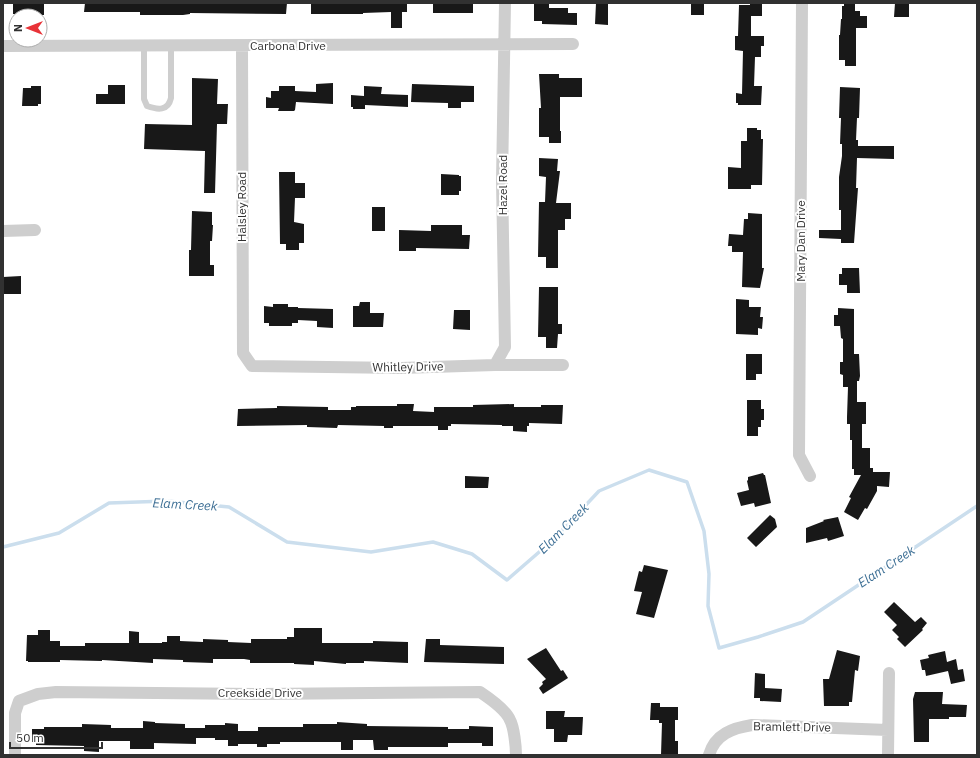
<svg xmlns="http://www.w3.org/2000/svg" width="980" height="758" font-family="'IBM Plex Sans',sans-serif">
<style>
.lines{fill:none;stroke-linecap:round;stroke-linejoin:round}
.stream{stroke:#cbdeed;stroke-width:3.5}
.building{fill:#181818}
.service{stroke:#cecece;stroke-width:6}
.minor{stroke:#cecece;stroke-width:12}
.labels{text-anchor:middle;stroke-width:4;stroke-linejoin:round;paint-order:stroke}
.street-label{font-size:12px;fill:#313131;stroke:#fff}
.water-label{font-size:13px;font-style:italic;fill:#3d6f95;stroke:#fff}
</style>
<rect width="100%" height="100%" fill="#fff"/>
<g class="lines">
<!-- stream -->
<path class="stream" d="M3 547 59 533 109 503 167 501 229 507 287 542 371 552 433 542 472 554 507 580 553 540 599 491 649 470 687 482 704 531 709 574 708 606 719 648 758 637 803 622 977 506"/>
</g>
<!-- building -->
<path class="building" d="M13 3H44V15L13 14Z
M85 3H287L286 14 190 13V14L183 15H140V12H84Z
M311 3H407V12H402V28H391V12L363 13V14H311Z
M433 3H473V13H433Z
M534 3H549V8H568V13H577V25L542 24V21H534Z
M596 3H608V25L595 24Z
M691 3H704V15H691Z
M750 3H762V16H751V36H764V46H761V57H755L754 86H762L761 105H738V103H736V93L742 94 743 51 735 50V36H738L739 5H750Z
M844 3H855V11H860V16H867V28H856V66H845V60H839V35H840L841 19H842V6H844Z
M895 3H909V17H894Z
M539 74H559V78H582V97H560V131H561V143H549V137H539V108H541Z
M192 78 218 79 217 104H228L227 124H217L215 193H204L205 151 144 149 145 124 192 125Z
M333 83V104L296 102 295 110 294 111H278L279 108H266V97L271 98V91H279V86H295V91L316 92V84Z
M412 84 474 86V102H461V108H448V103L411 102Z
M108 85H125V104H96V94H108Z
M31 86H41V104H38V106H22L23 88H31Z
M364 86 382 87 381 94 408 95V107L365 105V109H353V107H351V95L364 96Z
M840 87 860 88 859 118H857L856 140H858V146H894V159L857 158 856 188H858L854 243H841V239L819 238V230H841V210H839V177L842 156V144H840L841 118H839Z
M747 128H757V130H761V139H763L762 185H751V189H728V167L741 168V141H747Z
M539 158 558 159 557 171H560L556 203H571V219H565V230H558V268H546V257H538L539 202H545L546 177 539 176Z
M279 172H295V183H305V198H295L294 222 304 224V243H299V250H286V244H280Z
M441 174 459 175V176H461V191H459V195H441Z
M372 207H385V231H372Z
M192 211 212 212V225H213L212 241H210V265H214V276H189V250H191Z
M748 213 762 214V268H764L760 288 742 287 743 252H732V246H728L729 234 743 235 744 219H748Z
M431 225H462V235H470L469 249 416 248V251H399V230L431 231Z
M842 268H859L860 293H847V285H839V274H842Z
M21 276V294H4L3 277Z
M539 287H558V324H562V334H558L557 348H546V337H538Z
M736 299 749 300V307H761L760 317H763L762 329 758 328V335L736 334Z
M360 302H370V313H384L383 327H353V306H359Z
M273 304H288V307H298V308L333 309V328L317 327V321L298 320V323H292V326H269V323H264V306L273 307Z
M838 308 854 309V354H859L860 376 859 381H857V402H866V424H862V448H870V468H873V472H890L889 487 877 486V491L867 509 865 508 858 520 844 512 851 498 849 497 861 475H854V469H852V440H850V424H847V417L848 387H843V375L840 374V362H843V339L841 338 840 326H834V315H838Z
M454 310H470V330L453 329Z
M746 354H762V374H756V380H746Z
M747 400H761V409H764V420H761V427H758V436H747Z
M397 404H414L413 411 434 412V407H473V405L514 404V407H541V405H563L562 424 529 423V426H527V432L513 431V426H502V425L451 424V426H448V430H438V426H393V428H384V426L338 425 337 428 307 427V425L237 426 238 409 277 408V406L328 407V410H351V407H356V406H397Z
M763 473 764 475H765L771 503 755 507 754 503 741 506 737 493 749 490 747 481 748 480V477Z
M465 476 489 477 488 488H465Z
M770 515 775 519 777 527 756 547 747 538Z
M838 517 844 536 828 541 827 538 806 543V528L824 521 823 520Z
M644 565 668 570 654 618 636 614 642 592 634 591 639 571 642 572Z
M894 602 915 622 921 617 927 623 922 629 923 630 905 647 897 639 899 637 892 630 897 625 884 612Z
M294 628H322V643H373V641L408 642V663L364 661V663H346V664L314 661V665L294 664V663H250V660L244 659H213V663L183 662V660L153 659V663L102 660V661L60 660V662H28V661H26L27 635H38V630H50V641H60V646H85V643H129V631L139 632V643H162V642H167V636H180V641L203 642V639L228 640V642L251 643V639H287V637H294Z
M426 639H440V645L504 647V664L424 662Z
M546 648 561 671 563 670 568 678 543 694 539 688 543 684 542 682 546 679 527 659Z
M837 650 860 656 858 671 855 670 852 702H849V706H824L823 679H829Z
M945 651 947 662 956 659 958 670 963 669 965 681 951 684 948 671 926 676 925 670H922L920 660 929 658 928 655Z
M755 673 765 674V688L782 689 781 702 760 701V698H754Z
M915 692H943L942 704 967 705 966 717H949V719H929V742H914L913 699Z
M651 703H660V707H678V720H675V741H678V755H661L662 723H659V720H650Z
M546 711H565L564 717H583L582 735H568L567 742H554V729H546Z
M143 721 155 722V723L185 724V728H205V725H225V723L238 724V731H258V727H303V724H337V722L367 724V726L448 727V729H469V726L493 727V746H482V743H448V747H388V750H374L373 740H353V750H341V742H280V744H267V747H257V744H238V746H228V740H215V738H196V744L154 743V749H130V741H99V752L84 751V746L36 745V742H32V729H44V727H82V724L111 725V728H143Z"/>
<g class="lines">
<!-- service -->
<path class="service" d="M144 46V99L147 106C158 110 168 111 171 98V46"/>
<!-- minor -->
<path class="minor" d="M802 3 799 455 810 476
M3 46 573 44
M242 46 243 353 252 366 401 368 495 365H563
M3 231 35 230
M495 365 505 347 502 181 505 3
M15 755V713L19 701 38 694 56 692 261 694 480 692C489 698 506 710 510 720 514 727 516 747 516 755
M709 755C715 734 733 728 752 725L888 730
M888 755 889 673"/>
</g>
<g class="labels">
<!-- street labels -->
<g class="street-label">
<text x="288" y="50">Carbona Drive</text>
<text transform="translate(503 185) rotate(-90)" y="4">Hazel Road</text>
<text transform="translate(242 207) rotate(-90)" y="4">Halsley Road</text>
<text transform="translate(801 241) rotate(-90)" y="4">Mary Dan Drive</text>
<text transform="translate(408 367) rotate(-1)" y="4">Whitley Drive</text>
<text x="260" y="697">Creekside Drive</text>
<text transform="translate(792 727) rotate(1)" y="4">Bramlett Drive</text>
</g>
<!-- water labels -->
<g class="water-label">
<text transform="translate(185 504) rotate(3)" y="5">Elam Creek</text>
<text transform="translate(563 528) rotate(-45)" y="5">Elam Creek</text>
<text transform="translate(886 566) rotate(-33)" y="5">Elam Creek</text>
</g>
</g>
<!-- border -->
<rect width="980" height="758" fill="none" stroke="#313131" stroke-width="8"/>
<!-- north arrow -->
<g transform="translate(28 28) rotate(270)"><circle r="19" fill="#ffffff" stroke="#adadad"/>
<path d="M0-3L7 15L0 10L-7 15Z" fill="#e83338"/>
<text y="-6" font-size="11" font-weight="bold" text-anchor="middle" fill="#313131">N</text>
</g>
<!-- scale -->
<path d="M10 742v6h92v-6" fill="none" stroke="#313131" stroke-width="2"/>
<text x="16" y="742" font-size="12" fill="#313131" stroke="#ffffff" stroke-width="3" paint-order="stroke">50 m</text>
</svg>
